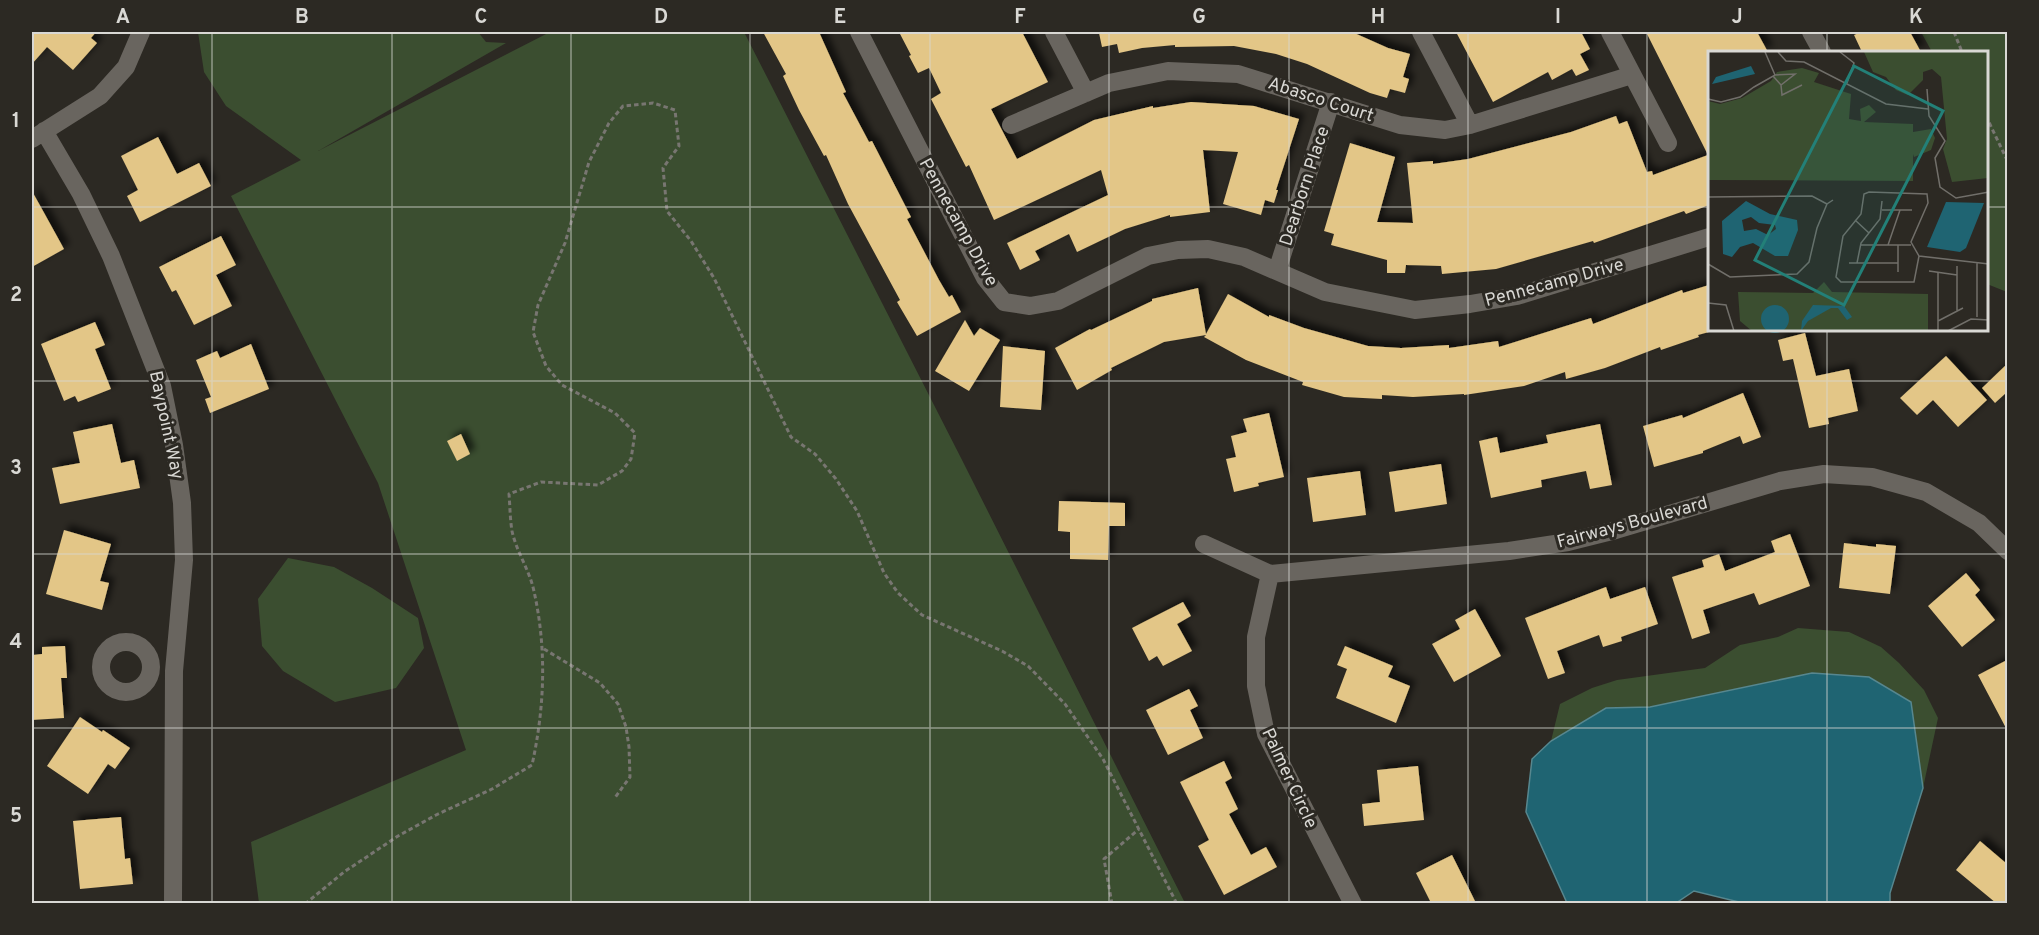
<svg xmlns="http://www.w3.org/2000/svg" width="2039" height="935" font-family="Overpass,sans-serif">
<style>
.green{fill:#3b4e30}
.water{fill:#1f6472;stroke:#57878f;stroke-width:1.5}
.building{fill:#e3c687;filter:url(#shadow)}
.lines{fill:none;stroke-linecap:round;stroke-linejoin:round}
.path{stroke:#787671;stroke-width:3;stroke-dasharray:4.5 3;stroke-linecap:butt}
.street{stroke:#69655f;stroke-width:18}
.grid{fill:none;stroke:#d9d8d4;stroke-width:1.5;stroke-opacity:0.55}
.labels{text-anchor:middle;stroke-width:6;stroke-linejoin:round;paint-order:stroke}
.street-label{font-size:18px;fill:#d9d8d4;stroke:#2c2923}
.inset-road{fill:none;stroke:#716f6a;stroke-width:1.5}
.view{fill:#238078;fill-opacity:0.15;stroke:#238078;stroke-width:3}
.inset-edge{fill:none;stroke:#d9d8d4;stroke-width:3}
.neatline{fill:none;stroke:#d9d8d4;stroke-width:2}
.grid-label{font-size:20px;text-anchor:middle;font-weight:bold;fill:#d9d8d4}
</style>
<defs>
<filter id="shadow"><feDropShadow dx="5.5" dy="-5.5" stdDeviation="3" flood-color="#0009"/></filter>
</defs>
<rect width="100%" height="100%" fill="#2c2923"/>
<!-- green -->
<path class="green" d="M198 32H478L486 42 506 43 318 151 550 32H744L961 458 1185 903H259L251 842 466 750 378 483 231 196 301 160 226 106 204 72Z
M1921 32H2007V292L1987 284 1986 52H1932Z
M288 558 334 567 372 588 418 618 424 648 396 688 335 702 283 671 262 646 258 599Z
M1798 628 1849 632 1881 647 1899 663 1924 690 1938 718 1923 788 1911 702 1869 677 1812 673 1650 707 1606 708 1551 741 1560 704 1592 688 1617 680 1705 668 1740 645 1778 637Z"/>
<!-- water -->
<path class="water" d="M1812 673 1869 677 1911 702 1923 788 1890 893V903H1743L1694 891 1676 903H1567L1526 812 1532 759 1551 741 1606 708 1650 707Z"/>
<!-- building -->
<path class="building" d="M32 32H96L91 38 97 43 73 70 47 47 32 64Z
M763 32H819L846 92 843 93 869 142 872 141 911 217 907 219 939 280 949 297 952 295 961 312 917 336 897 302 900 300 848 204 826 155 824 156 799 110 783 76 786 74Z
M899 32H1022L1048 82 991 109 1017 159 1094 120 1153 106V108L1191 102 1254 106 1299 119 1276 190H1278L1274 203 1265 200 1261 215 1223 204 1238 152 1203 150 1210 212 1170 217V215L1125 229 1077 252 1069 234 1035 251 1040 260 1020 270 1007 243 1108 195 1101 170 994 220 969 165 966 167 931 99 941 93 929 68 918 73 909 56 911 55Z
M1108 32H1352L1388 48 1410 54 1403 77 1409 79 1405 93 1390 89 1387 98 1370 93 1307 64 1276 54 1234 46 1175 47V45L1142 48 1119 53 1117 44 1102 47 1099 33Z
M1456 32H1581L1590 49 1580 54 1589 70 1576 76 1572 69 1552 80 1548 72 1493 102Z
M1646 32H1757L1768 52H1709V205L1686 214 1684 211 1594 243 1593 241 1496 269 1442 274 1441 266 1406 265 1405 273H1387V260L1331 245 1334 234 1324 231 1350 143 1395 157 1377 222 1413 223 1407 163 1433 161V164L1468 159 1571 132 1616 116 1619 124 1627 121 1647 172 1652 171 1653 175 1708 155Z
M1861 32H1910L1921 52H1862L1854 35Z
M158 137 177 174 199 163 211 186 140 222 127 196 138 190 121 156Z
M32 191 64 249 32 267Z
M221 236 236 265 216 275 232 306 194 325 176 290 172 292 159 267Z
M1709 285V332L1698 335 1699 337 1661 350 1660 347 1605 368 1566 379 1565 372 1524 386 1464 395V394L1413 397 1382 395V399L1344 397 1302 385 1303 382 1246 360 1204 337 1206 335 1164 342 1111 368 1112 370 1077 390 1055 348 1090 329 1091 330 1152 301V299L1198 288 1206 334 1228 294 1269 317V315L1304 328 1368 346 1401 348 1449 345V348L1498 341 1499 347 1591 318 1593 324 1682 290 1683 293Z
M965 320 974 336 980 328 1000 340 969 391 935 371Z
M95 322 105 345 95 349 111 389 78 402 75 396 64 401 41 344Z
M1805 333 1816 376 1849 369 1858 411 1828 418 1829 424 1809 428 1793 359 1783 361 1778 340Z
M251 344 269 389 210 413 205 399 211 397 196 360 217 351 220 358Z
M1003 346 1045 351 1041 410 1000 407Z
M1946 356 1987 400 1958 427 1933 400 1917 415 1900 398Z
M2007 364V392L1995 403 1982 388Z
M1743 393 1761 437 1743 444 1740 436 1703 451V453L1654 467 1643 426 1682 415 1683 418Z
M1269 413 1284 477 1258 483 1259 486 1234 492 1226 459 1236 457 1231 436 1247 432 1243 419Z
M112 424 121 463 134 460 140 488 60 504 52 468 80 463 73 432Z
M1600 424 1612 485 1590 489 1586 471 1541 480 1542 487 1491 498 1479 441 1497 437 1500 453 1548 443 1546 435Z
M461 434 470 454 457 461 447 441Z
M1441 464 1447 504 1395 512 1389 472Z
M1360 471 1366 515 1313 522 1307 478Z
M1059 501 1125 503V526H1109L1108 560 1070 559V532L1058 531Z
M64 530 111 544 100 581 109 583 102 610 46 594Z
M1790 534 1810 586 1759 605 1754 593 1703 610 1710 633 1692 639 1672 577 1704 567 1702 560 1719 554 1725 571 1775 552 1771 541Z
M1844 543 1876 547V544L1896 546 1890 594 1839 588Z
M1966 573 1980 590 1975 595 1995 620 1962 647 1928 606Z
M1606 587 1610 599 1645 587 1658 624 1621 637 1622 641 1603 647 1599 635 1557 651 1565 673 1548 679 1525 618Z
M1183 602 1191 616 1177 624 1192 651 1163 666 1157 656 1149 661 1132 628Z
M1475 609 1501 656 1454 682 1432 644 1460 629 1455 620Z
M65 646 67 678H61L64 718 32 720V655L42 654V647Z
M1345 646 1393 666 1388 677 1410 686 1396 723 1336 698 1347 669 1337 665Z
M2007 660V730L1978 675Z
M1189 689 1198 706 1190 710 1203 738 1168 755 1146 710Z
M80 717 102 732 103 730 130 748 115 769 108 764 88 794 47 766Z
M1224 761 1232 778 1225 782 1238 809 1229 814 1251 855 1266 847 1277 867 1224 895 1198 846 1209 840 1180 782Z
M1418 766 1424 820 1364 826 1362 804 1380 802 1377 770Z
M121 817 125 859 130 858 133 884 80 889 73 821Z
M1980 841 2007 864V903H1996L1956 870Z
M1452 855 1476 903H1431L1416 873Z"/>
<g class="lines">
<!-- path -->
<path class="path" d="M1954 32 1962 52
M1986 116 2008 162
M544 649 600 683 618 704 626 727 629 747 630 777 614 799
M305 904 344 872 398 836 436 815 492 789 532 765C545 706 547 646 533 587 528 568 516 550 512 531 510 519 510 506 509 494L541 482 598 485 622 471 631 459 635 433 615 413 562 385 546 366 533 332 538 305 565 243 589 162 609 123 623 106 653 103 675 110 679 146 663 168 667 211 691 241 714 278 791 437 815 454 836 479 857 511 884 573 898 593 922 615 1002 651 1028 666 1065 704 1103 759 1177 904
M1112 904 1104 859 1139 829"/>
<!-- street -->
<path class="street" d="M859 32 985 278 1004 302 1030 306 1058 301 1148 256 1178 250 1208 249 1244 257 1325 292 1415 310 1470 304 1517 296 1709 237
M1054 32 1086 93
M1421 32 1470 125
M1610 32 1668 143
M1811 32 1822 52
M1011 125 1109 83 1168 71 1238 74 1400 125 1445 130 1470 125 1632 75
M44 131 81 194 111 256 162 386 174 445 182 503 184 560 174 671 173 904
M32 139 100 96 126 67 141 32
M1277 271 1331 102
M1204 544 1270 574 1509 551 1568 542 1616 530 1780 481 1824 474 1872 477 1926 492 1979 523 2008 551
M1270 574 1256 637V686L1266 734 1353 904
M101 667a25 25 0 1 1 50 0a25 25 0 1 1-50 0Z"/>
</g>
<!-- grid -->
<path class="grid" d="M212 32V904M392 32V904M571 32V904M750 32V904M930 32V904M1109 32V904M1289 32V904M1468 32V904M1647 32V904M1827 32V52M32 207H1709M1986 207H2008M1827 330V904M32 381H2008M32 554H2008M32 728H2008"/>
<g class="labels">
<!-- street labels -->
<g class="street-label">
<text transform="translate(1321 99) rotate(18)" y="6">Abasco Court</text>
<text transform="translate(1304 186) rotate(-72)" y="6">Dearborn Place</text>
<text transform="translate(959 222) rotate(61)" y="6">Pennecamp Drive</text>
<text transform="translate(1554 282) rotate(-15)" y="6">Pennecamp Drive</text>
<text transform="translate(167 425) rotate(78)" y="6">Baypoint Way</text>
<text transform="translate(1632 522) rotate(-15)" y="6">Fairways Boulevard</text>
<text transform="translate(1290 778) rotate(65)" y="6">Palmer Circle</text>
</g>
</g>
<!-- overview -->
<g transform="translate(1708 51)">
<rect width="280" height="280" fill="#2c2923"/>
<path d="M156 1H280V127L244 131 235 98 239 88 233 26 224 18 215 21V29L200 44 188 39 178 26 165 21ZM94 17 111 22 106 31 143 43 141 68 153 70 152 58 161 54 168 61 156 71 205 73V81L223 78 227 87 223 99 206 106 205 103V130L0 129V50L12 53 34 47 63 30 69 21ZM116 231 124 241 220 243V279L44 280 32 270 30 241 105 242Z" fill="#3b4e30"/>
<path d="M43 15 47 23 4 33 8 26ZM38 150 62 163 89 169 90 179 80 205H67L45 192 32 196 24 206 15 203 14 170ZM43 166 51 172 67 174 68 178 60 184 48 178 36 180 34 169ZM238 151 276 152 258 197 252 201 219 196ZM105 254 136 255 144 266 139 269 130 257H123L100 270 93 280 94 270ZM53 268a14 14 0 1 1 28 0a14 14 0 1 1-28 0Z" fill="#1f6472" fill-rule="evenodd"/>
<path class="inset-road" d="M57 1 67 24M70 1 78 10 96 11 178 53 220 58M132 1 146 12 139 32M73 34 74 44 94 34M219 38 221 65 237 90 227 107 232 136 248 147 281 141M0 48 13 51 32 46 46 36 67 24 87 23 73 34 65 25M0 146 104 145 119 153M174 159H204M147 169 161 182M152 194H203M180 194 192 159M190 194V221M211 205 206 231H133L128 226 135 185 153 163 156 143 161 141 219 143 220 152 203 191 211 205 281 213M269 211V266M141 212H190M149 212 153 192 172 168 174 150M0 213 22 226 89 223 101 211 109 177 119 153 125 149M249 215V260M221 220 249 224M230 221V280M0 252 18 254 26 280M230 270 255 257M240 280 263 268 281 269"/>
<path class="view" d="M146 15 235 60 136 254 47 209Z"/>
<rect width="280" height="280" class="inset-edge"/>
</g>
<!-- border -->
<rect width="2039" height="935" fill="none" stroke="#2c2923" stroke-width="66"/>
<rect x="33" y="33" width="1973" height="869" class="neatline"/>
<g class="grid-label">
<text x="123" y="23">A</text>
<text x="302" y="23">B</text>
<text x="481" y="23">C</text>
<text x="661" y="23">D</text>
<text x="840" y="23">E</text>
<text x="1020" y="23">F</text>
<text x="1199" y="23">G</text>
<text x="1378" y="23">H</text>
<text x="1558" y="23">I</text>
<text x="1737" y="23">J</text>
<text x="1916" y="23">K</text>
<text x="16" y="127">1</text>
<text x="16" y="301">2</text>
<text x="16" y="474">3</text>
<text x="16" y="648">4</text>
<text x="16" y="822">5</text>
</g>
</svg>
